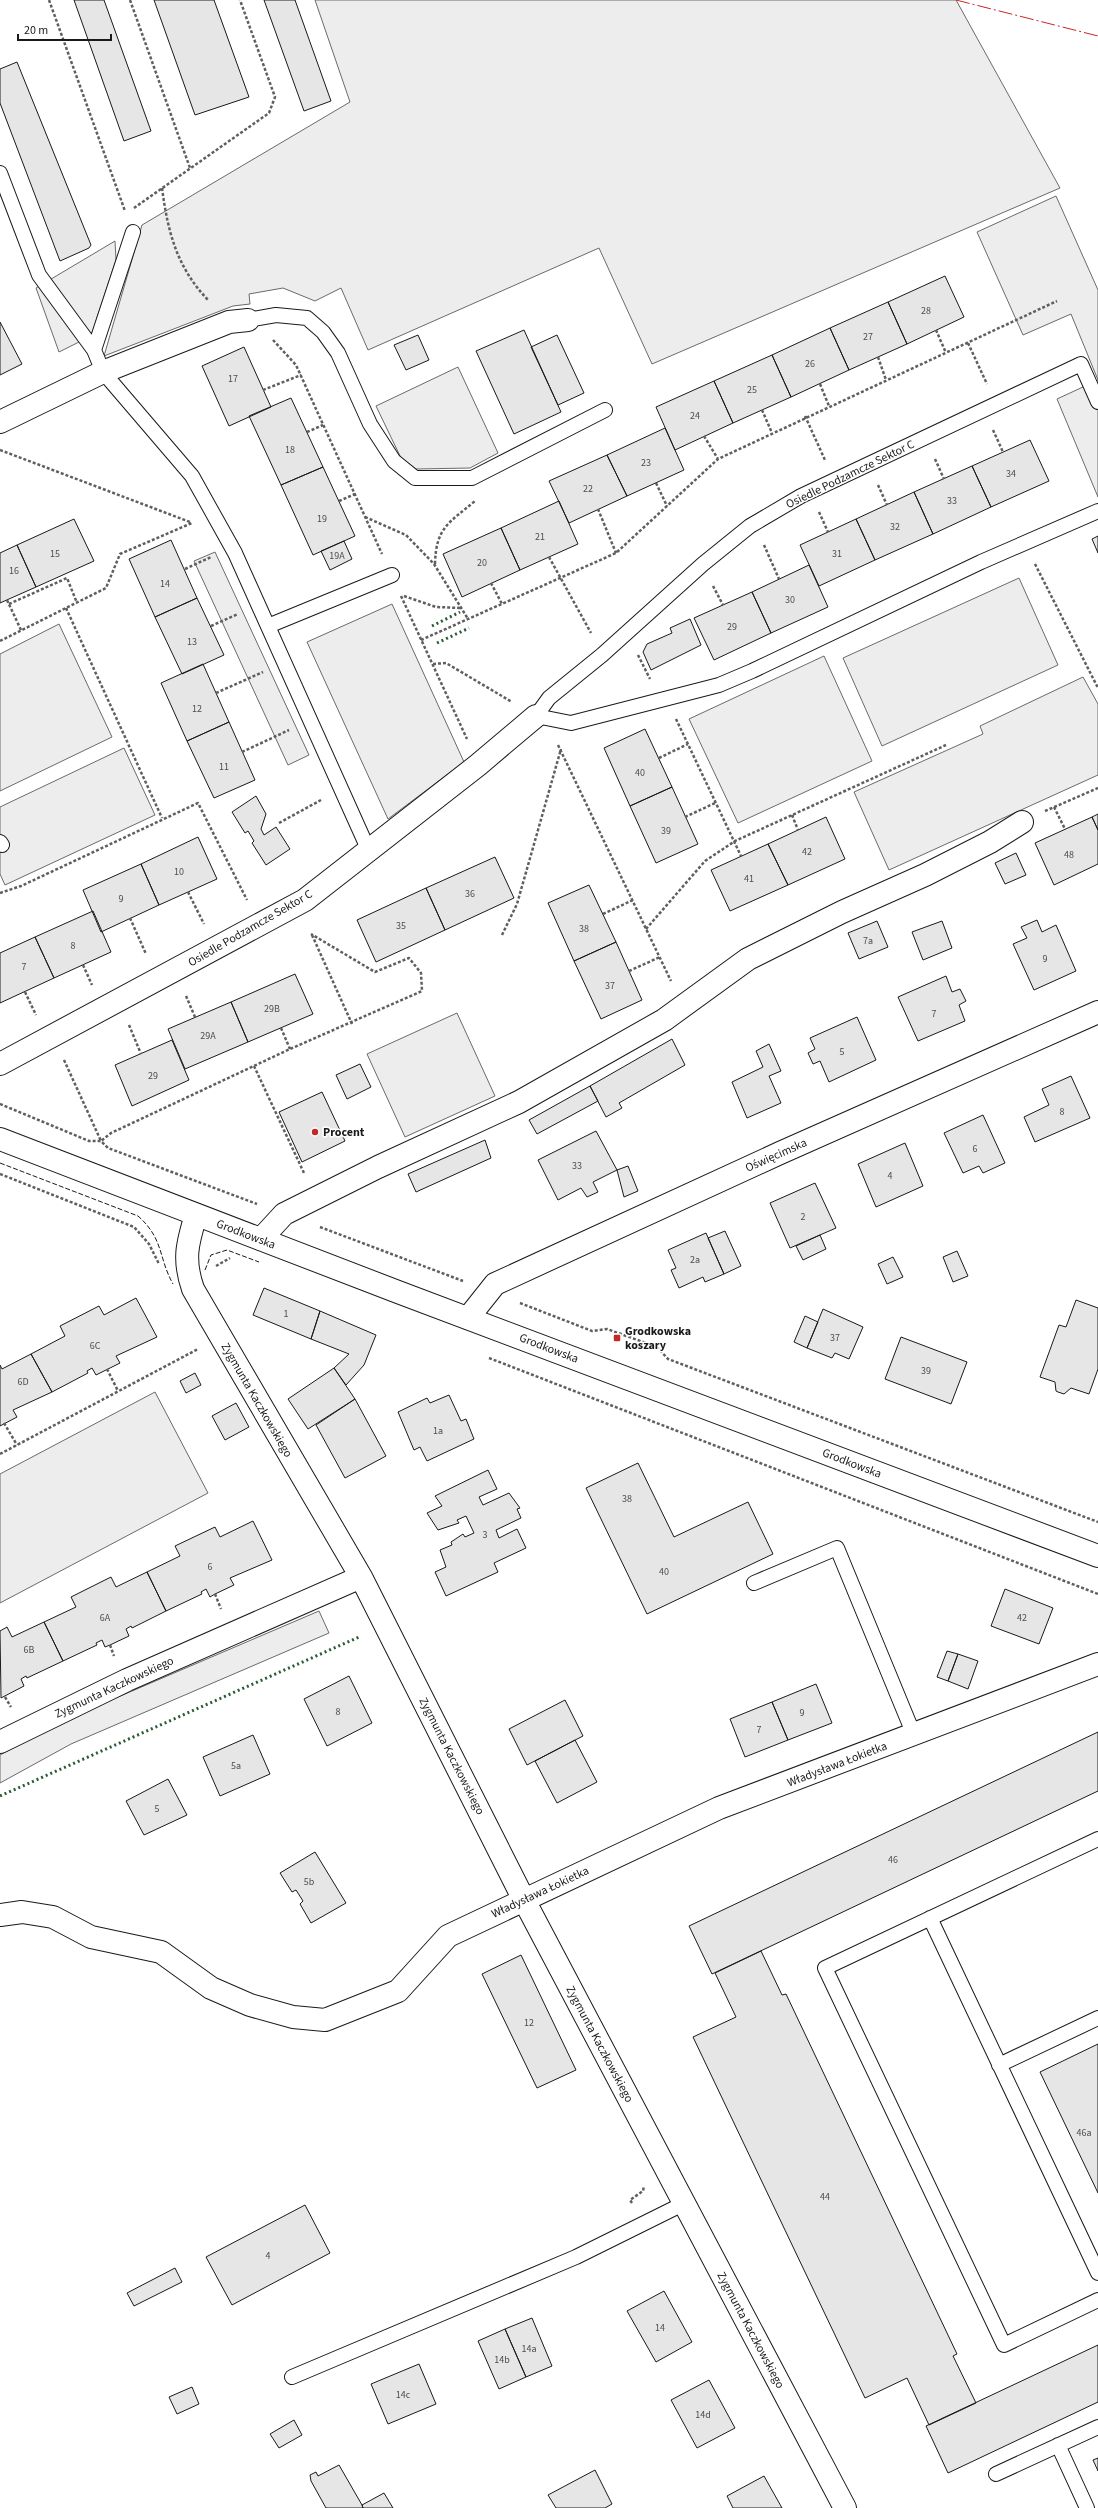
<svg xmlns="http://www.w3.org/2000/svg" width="1098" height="2508" font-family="'Source Sans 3',sans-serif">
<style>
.built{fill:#ededed;stroke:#6a6a6a}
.building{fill:#e6e6e6;stroke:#1a1a1a}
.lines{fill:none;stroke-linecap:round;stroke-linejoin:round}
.service-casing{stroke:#1a1a1a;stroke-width:16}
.minor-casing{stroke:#1a1a1a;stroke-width:24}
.secondary-casing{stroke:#1a1a1a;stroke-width:24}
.path{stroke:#5f5f5f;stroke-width:2.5;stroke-dasharray:3 2;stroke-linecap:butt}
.service{stroke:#fff;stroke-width:14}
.minor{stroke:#fff;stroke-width:22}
.secondary{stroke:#fff;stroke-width:22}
.hedge{stroke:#2b5a34;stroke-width:3;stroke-dasharray:2 3;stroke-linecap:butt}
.fence{stroke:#1a1a1a;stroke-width:1;stroke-dasharray:5 2;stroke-linecap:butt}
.power{stroke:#c62828;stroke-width:1;stroke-dasharray:14 3 2 3;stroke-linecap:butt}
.poi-dot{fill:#c62828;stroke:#fff;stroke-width:1.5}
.labels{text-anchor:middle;stroke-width:3;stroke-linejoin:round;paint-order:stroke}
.number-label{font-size:10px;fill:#4d4d4d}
.street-label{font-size:12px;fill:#1a1a1a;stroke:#fff}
.poi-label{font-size:12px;font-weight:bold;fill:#1a1a1a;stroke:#fff;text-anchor:start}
</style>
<rect width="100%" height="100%" fill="#fff"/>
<!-- built -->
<path class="built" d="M315 0H956L1060 188 652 364 599 248 368 350 341 288 315 301 283 288 249 294 250 304 233 306 104 356 142 225 350 102Z
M1056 196 1098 290V380L1071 314 1023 335 977 232Z
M115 241 116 260 91 336 59 352 36 288Z
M458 367 498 453 470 468 416 469 401 458 376 406Z
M1098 380V497L1057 399Z
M215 552 309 755 288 765 194 561Z
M1019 578 1058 665 882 746 843 658Z
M392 604 464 762 388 819 307 642Z
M59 624 112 737 0 791V654Z
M824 656 872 761 738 823 689 719Z
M1083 677 1098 704V775L889 870 854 792 983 734 980 726Z
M124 748 155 815 5 885 0 874V807Z
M457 1013 495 1096 405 1137 367 1054Z
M155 1392 208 1493 0 1603V1474Z
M319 1611 329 1633 71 1744 0 1783V1755L35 1736 83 1712Z"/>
<!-- building -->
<path class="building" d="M74 0H104L151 131 124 141Z
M154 0H214L249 97 195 115Z
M264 0H295L331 101 304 111Z
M17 62 91 245 89 248 60 261 0 103V69Z
M945 276 964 317 907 344 888 302Z
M888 302 907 344 849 370 830 328Z
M0 322 22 364 0 375Z
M830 328 849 370 791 397 772 355Z
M524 330 561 412 514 434 476 351Z
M418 335 429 360 406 370 394 345Z
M557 335 584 393 558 405 531 347Z
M244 347 271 407 229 426 202 366Z
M772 355 791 397 733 423 714 381Z
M714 381 733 423 675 450 656 407Z
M291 398 323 467 281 485 249 416Z
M665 428 684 470 627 496 607 455Z
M1030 440 1049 481 991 507 972 466Z
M607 455 627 496 569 523 549 481Z
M972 466 991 507 933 534 914 492Z
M323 467 355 536 313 555 281 485Z
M914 492 933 534 875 560 856 519Z
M559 501 578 544 520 570 501 528Z
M74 519 94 561 36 587 17 545Z
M856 519 875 560 819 586 800 545Z
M501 528 520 570 462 597 443 554Z
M1098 536V553L1092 539Z
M171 540 197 598 155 617 129 559Z
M344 541 352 559 330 570 321 551Z
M17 545 36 587 0 603V553Z
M809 565 828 607 771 633 752 592Z
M752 592 771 633 714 660 694 618Z
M197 598 224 655 182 674 155 617Z
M690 619 701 645 651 670 643 652 647 644 672 633 670 628Z
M203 664 229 722 187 741 161 683Z
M229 722 255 780 214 798 187 741Z
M645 729 672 787 630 806 604 748Z
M672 787 698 844 656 863 630 806Z
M256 796 266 814 261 829 264 835 276 827 290 849 266 865 252 843 254 841 248 831 245 833 232 812Z
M1098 814V830L1092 817Z
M826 817 845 859 788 885 768 844Z
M1092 817 1098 830V864L1054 885 1035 843Z
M198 837 217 879 159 905 141 864Z
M768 844 788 885 730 911 711 870Z
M1016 853 1026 875 1005 884 995 863Z
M495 857 514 898 445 930 426 888Z
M141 864 159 905 101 932 83 890Z
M589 885 616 942 574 961 548 903Z
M426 888 445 930 376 962 357 920Z
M93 911 111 952 54 978 35 937Z
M1037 920 1042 932 1056 925 1076 971 1034 990 1013 944 1027 938 1021 927Z
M877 921 888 947 859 959 848 933Z
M942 921 952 948 923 960 912 932Z
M35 937 54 978 0 1003V953Z
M616 942 642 1000 601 1019 574 961Z
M295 974 313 1014 248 1042 231 1002Z
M946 976 952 992 960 989 966 1001 959 1005 965 1021 918 1041 898 997Z
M231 1002 248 1042 185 1069 168 1029Z
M857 1017 876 1060 829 1082 820 1061 813 1064 808 1053 815 1049 810 1038Z
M672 1039 685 1065 619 1103 622 1108 606 1117 590 1086Z
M172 1040 189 1080 132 1106 115 1065Z
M769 1044 781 1071 769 1076 781 1103 747 1118 732 1082 763 1067 756 1051Z
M360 1064 371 1087 347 1099 336 1075Z
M1071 1076 1090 1118 1035 1142 1024 1117 1049 1105 1042 1089Z
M590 1086 598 1101 537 1134 529 1120Z
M322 1092 345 1141 302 1162 279 1112Z
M983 1115 1005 1163 983 1173 979 1166 963 1173 944 1133Z
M596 1131 617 1170 593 1182 598 1192 587 1197 581 1188 558 1200 538 1160Z
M485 1140 491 1158 416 1192 408 1174Z
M905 1143 923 1186 876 1207 858 1164Z
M628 1166 638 1191 624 1197 617 1170Z
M815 1183 836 1228 790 1248 770 1203Z
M725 1231 741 1266 724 1274 708 1238Z
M706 1233 724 1274 705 1282 703 1277 679 1288 671 1270 676 1268 668 1250Z
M820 1235 826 1249 803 1260 796 1246Z
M957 1251 968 1276 953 1282 943 1257Z
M893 1257 903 1277 887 1284 878 1264Z
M264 1288 320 1311 311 1339 253 1315Z
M136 1298 157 1337 116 1356 120 1363 96 1375 92 1368 87 1371 88 1373 52 1392 31 1354 65 1336 60 1326 99 1306 104 1315Z
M1076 1300 1098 1308V1369L1089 1394 1071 1388 1064 1394 1058 1392 1056 1391 1055 1382 1040 1377 1059 1325 1066 1327Z
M823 1309 863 1327 849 1359 835 1353 832 1358 807 1348Z
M320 1311 376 1335 364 1365 346 1385 334 1368 349 1354 311 1339Z
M805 1316 818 1322 807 1348 794 1342Z
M901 1337 967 1362 951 1404 885 1379Z
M31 1354 52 1392 13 1410 17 1417 0 1426V1365L2 1369Z
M334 1368 355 1399 308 1429 288 1399Z
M195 1373 201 1385 186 1393 180 1381Z
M449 1395 461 1421 466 1419 474 1439 427 1461 420 1447 414 1450 398 1412 427 1398 430 1403Z
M355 1399 386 1456 345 1478 316 1425Z
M236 1403 249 1427 225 1440 212 1416Z
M638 1463 674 1537 748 1502 773 1554 647 1614 586 1488Z
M488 1470 497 1489 479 1497 483 1505 509 1493 520 1508 517 1509 521 1518 496 1530 499 1538 517 1529 526 1548 494 1563 498 1572 446 1596 435 1572 446 1567 440 1550 452 1545 451 1542 463 1534 465 1537 474 1533 466 1516 457 1520 459 1523 438 1530 427 1513 442 1506 435 1496Z
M253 1521 272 1560 230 1578 234 1585 215 1594 210 1597 206 1589 201 1592 202 1594 166 1611 147 1572 180 1556 175 1546 215 1527 220 1537Z
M147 1572 166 1611 132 1628 131 1626 126 1629 129 1636 110 1645 105 1647 102 1640 96 1643 97 1645 63 1661 44 1622 76 1607 71 1597 111 1577 116 1587Z
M1005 1589 1053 1608 1039 1644 991 1626Z
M44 1622 63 1661 27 1678 26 1676 21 1679 24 1686 1 1698 0 1631 7 1627 12 1637Z
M947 1651 958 1654 948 1681 937 1677Z
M958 1654 978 1661 968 1689 948 1681Z
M349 1676 372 1723 327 1746 304 1699Z
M816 1684 832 1723 788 1740 772 1702Z
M565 1700 583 1736 527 1765 509 1729Z
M772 1702 788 1740 745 1757 730 1719Z
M1098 1732V1791L712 1974 689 1926Z
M253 1735 270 1774 220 1796 203 1757Z
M575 1740 597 1782 557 1803 535 1761Z
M168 1779 187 1815 144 1835 126 1801Z
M315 1852 346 1903 311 1923 300 1904 303 1901 296 1890 292 1892 280 1873Z
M761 1951 782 1995 786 1994 957 2354 953 2356 976 2403 929 2425 907 2378 865 2398 693 2037 736 2017 715 1973Z
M521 1955 576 2070 537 2088 482 1974Z
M1098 2044V2193L1040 2072Z
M305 2205 330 2253 232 2305 206 2257Z
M175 2268 182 2282 134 2306 127 2293Z
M664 2291 692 2342 656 2362 627 2311Z
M532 2318 552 2366 526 2377 505 2329Z
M505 2329 526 2377 499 2389 478 2341Z
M1098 2345V2402L948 2473 926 2426Z
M419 2364 436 2404 388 2424 371 2384Z
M709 2380 735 2428 697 2448 671 2400Z
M192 2387 199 2404 177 2414 169 2397Z
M294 2420 302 2435 279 2448 270 2434Z
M1098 2458V2471L1093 2460Z
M339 2465 362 2505 363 2508H326L311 2481 310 2475 316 2472 318 2476Z
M595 2470 612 2504 605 2508H556L548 2495Z
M764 2476 782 2508H733L727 2496Z
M384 2493 393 2508H363L362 2505Z"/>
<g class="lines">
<!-- service casing -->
<g class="service-casing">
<path id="service" d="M0 173 39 275 94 350
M133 232 94 350 103 372 192 476 235 553 369 851
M248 320 276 315 307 318 323 332 338 353 370 424 394 461 415 478H472L605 410
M1098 402 1081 364 801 496 750 526 703 564 602 655 549 698 536 716 571 723 719 685 752 671 981 562 1098 511
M268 626 392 575
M0 842 2 845
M754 1583 837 1548 914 1735
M1098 1839 825 1968 1004 2345 1098 2300
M930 1918 1098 2273
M999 2065 1098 2018
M292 2377 576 2257 685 2203
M1058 2445 1087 2508
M996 2474 1098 2427"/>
</g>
<!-- minor casing -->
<g class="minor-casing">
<path id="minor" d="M0 422 103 372 229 322 248 320
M0 1064 305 900 478 765 536 716
M196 1215C187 1244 183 1260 193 1289L361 1577 524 1900 845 2508
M261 1239 284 1214 378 1167 519 1102 664 1020 748 959 842 912 925 875 990 842 1022 822
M468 1318 495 1284 780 1153 1098 1012
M0 1742 127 1680 361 1577
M0 1915 22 1912 53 1917 91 1937 161 1952 211 1988 250 2005 293 2017 325 2020 398 1991 448 1936 719 1808 1098 1664"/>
</g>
<!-- secondary casing -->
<g class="secondary-casing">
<path id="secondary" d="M0 1139 398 1292 1098 1556"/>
</g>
<!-- path -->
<path class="path" d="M49 0 125 211
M130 0 190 168
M162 188C168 233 177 268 209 301
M134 208 269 113 275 97 240 0
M936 330 946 353
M273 340 296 365 382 554
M968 343 987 384
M878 357 886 380
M820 384 829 406
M263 390 301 375
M762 410 772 433
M805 416 825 460
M993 430 1003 452
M307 432 323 425
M704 436 718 459
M0 450 190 522
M935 459 944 479
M656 483 667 506
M878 485 887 505
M339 501 355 494
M598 509 616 553
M819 512 828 532
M365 517 406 535 434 564 468 619
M764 545 779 579
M549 557 591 633
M435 564C436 527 449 523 475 501
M1035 564 1098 688
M185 569 211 557
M491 583 502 604
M713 586 723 605
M401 596 467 739
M404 596 436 607 461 608
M7 600 21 630
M9 604 67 578 77 603
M66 608 162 818
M211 626 238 614
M421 640 616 553 718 459 1057 301
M0 641 106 588 120 554 192 523
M638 655 650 679
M433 664 446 663 512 702
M216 693 263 672
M676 719 741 856
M558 745 671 981
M242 752 289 730
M659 758 688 744
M1054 807 1065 829
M1045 811 1098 788
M792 815 798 830
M685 817 715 803
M279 823 321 800
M188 892 204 924
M0 893 21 886 198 803 247 900
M603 914 633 900
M130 918 146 954
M646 929 705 861 735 841 946 745
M312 935 352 1024
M502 935 517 904 561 749
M83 965 92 985
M629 971 660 957
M25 992 36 1015
M186 996 195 1017
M129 1025 141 1054
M281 1028 290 1049
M64 1060 101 1141 111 1133 290 1049 422 991 421 973 409 958 375 972 311 934
M254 1066 304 1173
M0 1104 89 1141H101L108 1148 257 1204
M0 1174 134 1227 149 1244 159 1264
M320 1227 463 1281
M216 1266 230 1258
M520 1303 592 1331 607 1329 657 1347 668 1359 1098 1522
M489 1358 1098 1594
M107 1369 118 1391
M4 1423 17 1445
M0 1454 198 1349
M215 1594 221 1609
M110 1645 114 1656
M5 1697 11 1707
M632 2203 630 2200 643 2191 644 2186"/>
<!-- service -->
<use href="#service" class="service"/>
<!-- minor -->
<use href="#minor" class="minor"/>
<!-- secondary -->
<use href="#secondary" class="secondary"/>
<!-- hedge -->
<path class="hedge" d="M432 626 460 612
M437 643 469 628
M0 1796 359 1637"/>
<!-- fence -->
<path class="fence" d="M0 1163 138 1216C164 1239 158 1257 173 1284
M205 1270 211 1255 227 1250 259 1262"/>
<!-- power -->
<path class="power" d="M956 0 1098 36"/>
</g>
<!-- markers -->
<g class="poi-dot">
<circle cx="315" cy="1132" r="4"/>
<rect x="613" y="1334" width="8" height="8" rx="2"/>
</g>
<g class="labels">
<!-- number labels -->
<g class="number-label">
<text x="926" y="314">28</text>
<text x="868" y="340">27</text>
<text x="810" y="367">26</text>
<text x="233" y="382">17</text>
<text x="752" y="393">25</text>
<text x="695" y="419">24</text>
<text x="290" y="453">18</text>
<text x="646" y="466">23</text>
<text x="1011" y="477">34</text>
<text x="588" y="492">22</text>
<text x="952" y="504">33</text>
<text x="322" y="522">19</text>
<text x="895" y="530">32</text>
<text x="540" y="540">21</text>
<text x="55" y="557">15</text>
<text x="837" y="557">31</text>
<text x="337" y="559">19A</text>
<text x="482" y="566">20</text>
<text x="14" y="574">16</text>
<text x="165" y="587">14</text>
<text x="790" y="603">30</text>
<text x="732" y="630">29</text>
<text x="192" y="645">13</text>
<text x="197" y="712">12</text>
<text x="224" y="770">11</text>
<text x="640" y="776">40</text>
<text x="666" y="834">39</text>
<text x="807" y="855">42</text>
<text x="1069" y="858">48</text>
<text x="179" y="875">10</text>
<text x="749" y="882">41</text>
<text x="470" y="897">36</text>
<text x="121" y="902">9</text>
<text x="401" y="929">35</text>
<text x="584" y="932">38</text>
<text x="868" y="944">7a</text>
<text x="73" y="949">8</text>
<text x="1045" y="962">9</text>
<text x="24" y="970">7</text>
<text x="610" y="989">37</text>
<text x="272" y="1012">29B</text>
<text x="934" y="1017">7</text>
<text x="208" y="1039">29A</text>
<text x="842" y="1055">5</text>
<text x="153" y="1079">29</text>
<text x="1062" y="1115">8</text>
<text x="975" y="1152">6</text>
<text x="577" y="1169">33</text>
<text x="890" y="1179">4</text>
<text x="803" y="1220">2</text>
<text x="695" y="1263">2a</text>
<text x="286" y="1317">1</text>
<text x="835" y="1341">37</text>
<text x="95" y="1349">6C</text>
<text x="926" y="1374">39</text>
<text x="23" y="1385">6D</text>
<text x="438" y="1434">1a</text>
<text x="627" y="1502">38</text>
<text x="485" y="1538">3</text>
<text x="210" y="1570">6</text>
<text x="664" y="1575">40</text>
<text x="105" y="1621">6A</text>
<text x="1022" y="1621">42</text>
<text x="29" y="1653">6B</text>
<text x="338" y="1715">8</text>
<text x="802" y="1716">9</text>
<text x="759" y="1733">7</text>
<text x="236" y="1769">5a</text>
<text x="157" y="1812">5</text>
<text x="893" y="1863">46</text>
<text x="309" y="1885">5b</text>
<text x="529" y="2026">12</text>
<text x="1084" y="2136">46a</text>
<text x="825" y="2200">44</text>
<text x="268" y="2259">4</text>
<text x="660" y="2331">14</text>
<text x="529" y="2352">14a</text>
<text x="502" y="2363">14b</text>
<text x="403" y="2398">14c</text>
<text x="703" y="2418">14d</text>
</g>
<!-- street labels -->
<g class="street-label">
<text transform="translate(850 474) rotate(-26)" y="4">Osiedle Podzamcze Sektor C</text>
<text transform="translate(250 928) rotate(-30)" y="4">Osiedle Podzamcze Sektor C</text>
<text transform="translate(776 1155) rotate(-24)" y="4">Oświęcimska</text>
<text transform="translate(246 1234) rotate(21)" y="4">Grodkowska</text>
<text transform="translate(549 1348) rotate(21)" y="4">Grodkowska</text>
<text transform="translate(257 1400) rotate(60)" y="4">Zygmunta Kaczkowskiego</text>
<text transform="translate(852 1463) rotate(21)" y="4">Grodkowska</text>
<text transform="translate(114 1687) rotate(-25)" y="4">Zygmunta Kaczkowskiego</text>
<text transform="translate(452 1756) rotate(63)" y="4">Zygmunta Kaczkowskiego</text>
<text transform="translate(837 1764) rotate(-21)" y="4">Władysława Łokietka</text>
<text transform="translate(540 1892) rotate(-25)" y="4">Władysława Łokietka</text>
<text transform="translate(600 2044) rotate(62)" y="4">Zygmunta Kaczkowskiego</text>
<text transform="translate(751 2330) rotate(62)" y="4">Zygmunta Kaczkowskiego</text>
</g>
<!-- poi labels -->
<g class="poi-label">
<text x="323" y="1136">Procent</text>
<text x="625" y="1335">Grodkowska<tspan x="625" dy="14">koszary</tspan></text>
</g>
</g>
<!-- scale -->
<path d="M18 34v6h93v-6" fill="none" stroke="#1a1a1a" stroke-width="2"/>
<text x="24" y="34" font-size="12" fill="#1a1a1a" stroke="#ffffff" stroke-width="3" paint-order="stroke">20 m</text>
</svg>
